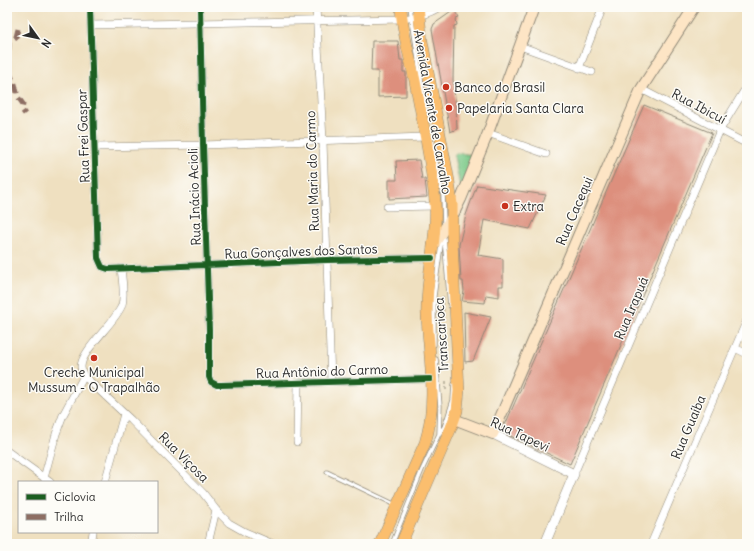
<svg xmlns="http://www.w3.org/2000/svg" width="754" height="551" font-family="Delius,sans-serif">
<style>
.green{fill:#7cc988;stroke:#547a5a}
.building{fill:#dd8f7d}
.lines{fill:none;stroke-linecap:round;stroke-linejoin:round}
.service-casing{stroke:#8d8676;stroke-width:5}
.minor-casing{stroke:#8d8676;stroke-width:8}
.tertiary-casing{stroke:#8d8676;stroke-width:10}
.secondary-casing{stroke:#8d8676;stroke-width:12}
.primary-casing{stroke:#8d8676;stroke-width:12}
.path{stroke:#8d8676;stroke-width:1;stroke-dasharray:3 3;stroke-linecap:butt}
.service{stroke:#fff;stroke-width:3.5}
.minor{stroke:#fff;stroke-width:7}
.tertiary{stroke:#fff;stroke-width:9}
.secondary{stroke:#fde5c5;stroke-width:10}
.primary{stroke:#fbbe6e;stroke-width:11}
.quiet{stroke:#8d6e63;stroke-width:5;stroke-dasharray:10 5;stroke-linecap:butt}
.cycleway-casing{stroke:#fdfcf7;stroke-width:8}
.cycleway{stroke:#1b5e20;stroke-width:6}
.poi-dot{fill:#c8321e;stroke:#fdfcf7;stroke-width:1.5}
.labels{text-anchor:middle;stroke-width:3;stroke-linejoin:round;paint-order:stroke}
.poi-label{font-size:13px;fill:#2b2b2b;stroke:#fdfcf7;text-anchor:start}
.street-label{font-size:13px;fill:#2b2b2b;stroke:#fdfcf7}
</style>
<rect width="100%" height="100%" fill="#fdfcf7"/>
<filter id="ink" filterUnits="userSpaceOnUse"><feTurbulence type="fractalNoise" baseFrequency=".025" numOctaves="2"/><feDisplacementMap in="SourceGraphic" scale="8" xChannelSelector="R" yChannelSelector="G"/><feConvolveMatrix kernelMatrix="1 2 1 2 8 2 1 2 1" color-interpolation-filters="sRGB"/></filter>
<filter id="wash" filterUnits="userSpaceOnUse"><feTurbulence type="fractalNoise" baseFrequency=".012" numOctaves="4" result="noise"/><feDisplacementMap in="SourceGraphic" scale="16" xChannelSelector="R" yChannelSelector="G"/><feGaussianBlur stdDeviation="0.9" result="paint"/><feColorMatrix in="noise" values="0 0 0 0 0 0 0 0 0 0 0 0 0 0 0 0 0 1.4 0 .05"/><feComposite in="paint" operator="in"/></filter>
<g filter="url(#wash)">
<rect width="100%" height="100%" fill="#efe0c0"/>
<!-- green -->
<path class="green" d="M456 153 474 155 464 187 460 186 454 156Z"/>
<g id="blocks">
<!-- building -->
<path class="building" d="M454 10 459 18 456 19 457 25 454 26 453 80 456 108 457 129 450 132 432 29 434 24Z
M372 41H398L400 60H403V72H406V96L378 97V71H371Z
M644 105 712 133 570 464 502 432Z
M419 160 422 179H425L427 197 389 199V180H397L396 161Z
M477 185 546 195 530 229 484 220 478 255 503 259V286H499V297L486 295 485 303 462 301 464 291 463 281H461L459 245 466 215Z
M464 312 491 317 473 361 465 362Z"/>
</g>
</g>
<g filter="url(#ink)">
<use href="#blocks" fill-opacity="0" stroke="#8d8676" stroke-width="1"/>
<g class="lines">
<!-- service casing -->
<g class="service-casing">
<path id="service" d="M410 7 426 111
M431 139 443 195 444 224
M444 238 450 306
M434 345V296L442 238
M436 359 440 406 439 434
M327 472 396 505
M392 544 422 470 439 434 444 427 447 419 453 400 454 384"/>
</g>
<!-- minor casing -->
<g class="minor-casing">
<path id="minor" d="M90 7 98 258 102 267 108 269 327 260 432 258
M200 7 203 145 209 331V377L211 382 217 385H221L430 379
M316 7 323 141 331 382
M91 25 402 19C415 18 428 14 440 7
M520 46 592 72
M579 68 603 7
M641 89 747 144
M488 133 546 154
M95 147 203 145 425 137
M387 207 435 206
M121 268C122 279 125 294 122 305 116 322 81 350 81 367 81 370 82 373 84 376L131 420 203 493 216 510 229 523 245 532 273 544
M735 348 747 354
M297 442 298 383
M7 451 50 482
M574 474 720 130 747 86
M44 478 56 434 63 415 84 376
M105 482 124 414
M91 544 93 532
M208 544 216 510
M651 544 747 320"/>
</g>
<!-- tertiary casing -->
<g class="tertiary-casing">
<path id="tertiary" d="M493 434 574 474 545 544"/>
</g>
<!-- secondary casing -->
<g class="secondary-casing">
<path id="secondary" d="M433 246 452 217 461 199 488 133 534 7
M454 419 493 434 641 89 694 7"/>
</g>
<!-- primary casing -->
<g class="primary-casing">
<path id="primary" d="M380 544 425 443C438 402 429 358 427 316 425 275 440 233 434 192 430 155 422 118 415 81 410 57 402 32 401 7
M401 544 451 428 457 411 459 391 452 240V205L449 181 422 41 418 7"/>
</g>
<!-- path -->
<path class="path" d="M443 296 444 315
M446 381V391"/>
<!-- service -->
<use href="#service" class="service"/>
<!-- minor -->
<use href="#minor" class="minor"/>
<!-- tertiary -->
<use href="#tertiary" class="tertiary"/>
<!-- secondary -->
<use href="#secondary" class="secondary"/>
<!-- primary -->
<use href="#primary" class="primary"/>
<!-- quiet -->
<path class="quiet" d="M18 29 16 37 9 42 8 70 15 84 18 97 23 104 22 110 25 114"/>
<!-- cycleway casing -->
<g class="cycleway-casing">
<path id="cycleway" d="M90 7 98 258 102 267 108 269 327 260 432 258
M200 7 203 145 209 331V377L211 382 217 385H221L430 379"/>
</g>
<!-- cycleway -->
<use href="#cycleway" class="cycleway"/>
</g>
</g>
<!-- markers -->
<g class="poi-dot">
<circle cx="446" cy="87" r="4"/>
<circle cx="449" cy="108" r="4"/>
<circle cx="505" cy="206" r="4"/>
<circle cx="94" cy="358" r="4"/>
</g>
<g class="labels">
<!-- poi labels -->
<g class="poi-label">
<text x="454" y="92">Banco do Brasil</text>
<text x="457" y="113">Papelaria Santa Clara</text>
<text x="513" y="211">Extra</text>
<text x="94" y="377" text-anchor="middle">Creche Municipal<tspan x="94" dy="15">Mussum - O Trapalhão</tspan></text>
</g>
<!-- street labels -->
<g class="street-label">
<text transform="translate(699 106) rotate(28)" y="5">Rua Ibicuí</text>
<text transform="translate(433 112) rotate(80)" y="5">Avenida Vicente de Carvalho</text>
<text transform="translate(83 136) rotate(-92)" y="5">Rua Frei Gaspar</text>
<text transform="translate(312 171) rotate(-92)" y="5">Rua Maria do Carmo</text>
<text transform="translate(194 197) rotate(-92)" y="5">Rua Inácio Acioli</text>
<text transform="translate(574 211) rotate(-67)" y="5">Rua Cacequi</text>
<text transform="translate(301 251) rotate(-2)" y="5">Rua Gonçalves dos Santos</text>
<text transform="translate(631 308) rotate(-67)" y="5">Rua Irapuá</text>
<text transform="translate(441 335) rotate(-94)" y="5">Transcarioca</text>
<text transform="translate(322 371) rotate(-2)" y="5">Rua Antônio do Carmo</text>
<text transform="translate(688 427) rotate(-67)" y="5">Rua Guaíba</text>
<text transform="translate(520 434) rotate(25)" y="5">Rua Tapevi</text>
<text transform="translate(184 457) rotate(45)" y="5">Rua Viçosa</text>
</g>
</g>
<!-- margin -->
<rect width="754" height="551" fill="none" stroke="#fdfcf7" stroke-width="24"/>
<!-- legend -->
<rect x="18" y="481" width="140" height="52" fill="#fdfcf7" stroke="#a9a8a5"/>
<rect x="26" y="494" width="20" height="6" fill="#1b5e20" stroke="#a9a8a5"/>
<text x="54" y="501" font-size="12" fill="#2b2b2b">Ciclovia</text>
<rect x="26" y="514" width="20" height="6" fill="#8d6e63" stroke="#a9a8a5"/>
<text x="54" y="521" font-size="12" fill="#2b2b2b">Trilha</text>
<!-- north arrow -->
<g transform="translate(38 38) rotate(123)" stroke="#fdfcf7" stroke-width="3" paint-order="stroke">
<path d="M0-3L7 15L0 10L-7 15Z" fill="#2b2b2b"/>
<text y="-6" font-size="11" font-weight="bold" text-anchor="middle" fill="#2b2b2b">N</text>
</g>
</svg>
